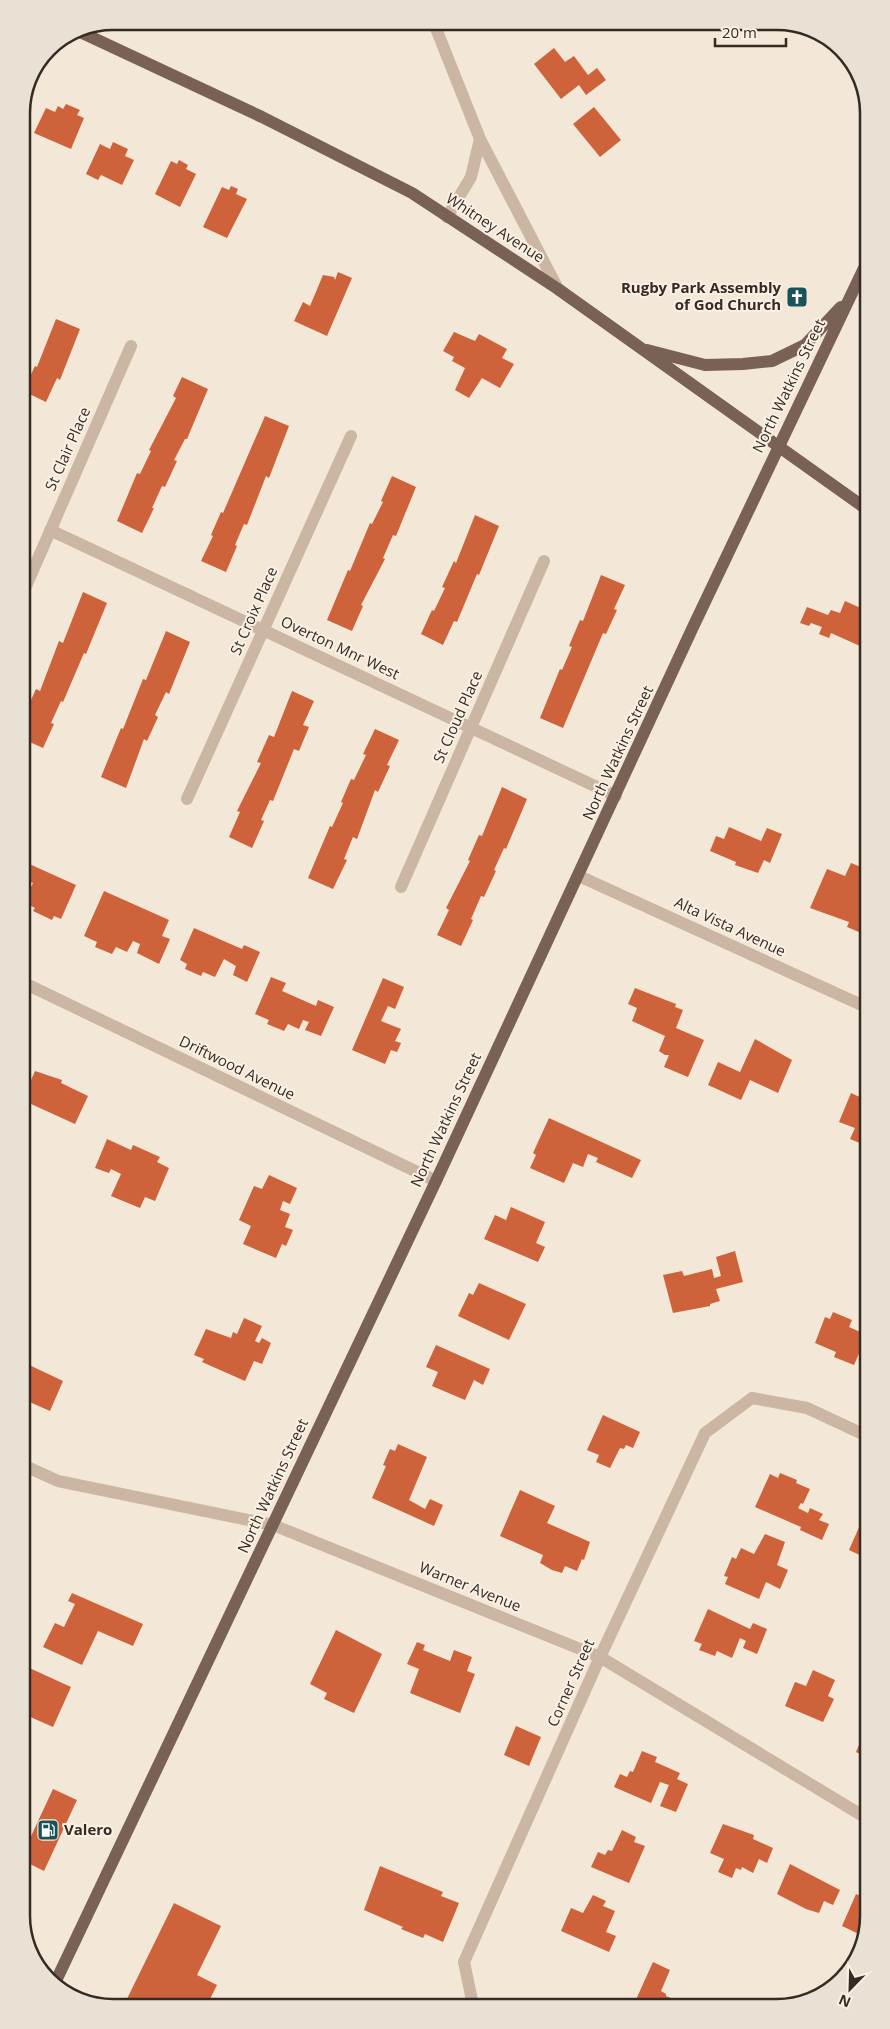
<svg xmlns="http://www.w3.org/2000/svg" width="890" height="2029" font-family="'Open Sans',sans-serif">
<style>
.building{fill:#ce623a}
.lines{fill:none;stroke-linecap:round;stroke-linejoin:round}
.minor{stroke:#cbb6a3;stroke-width:12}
.major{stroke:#796255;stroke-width:12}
.labels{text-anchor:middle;stroke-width:4;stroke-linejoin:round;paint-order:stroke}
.street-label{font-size:15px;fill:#352b25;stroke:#faf1e4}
.poi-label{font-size:15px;font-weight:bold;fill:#352b25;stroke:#faf1e4;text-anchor:end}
.rim{fill:none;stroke:#352b25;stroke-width:2.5}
</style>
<rect width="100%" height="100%" fill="#f3e7d7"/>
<!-- building -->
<path class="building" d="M554 48 565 62 574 56 588 75 597 68 606 80 586 95 579 85 561 99 534 64Z
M66 104 80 110 77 115 84 118 71 149 34 133 46 108 55 112 58 106 63 109Z
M594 107 621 140 600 157 573 124Z
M113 142 128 149 125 156 134 160 122 185 101 175 98 180 86 174 100 144 110 149Z
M179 160 188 165 186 169 196 174 180 207 155 194 171 161 177 164Z
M231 186 238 189 236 194 247 199 227 238 203 227 222 187 229 190Z
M338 272 352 278 327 336 294 321 303 302 310 306 323 275 334 277 335 280Z
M56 319 80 329 60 380 57 378 46 402 23 391 35 366 37 367Z
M454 332 475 341 479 334 507 349 502 358 514 364 500 388 482 378 469 398 455 390 465 368 452 361 454 357 443 351Z
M182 377 208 389 187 439H185L174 460 177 461 165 487 162 486 152 508H154L142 533 117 521 137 473 140 474 151 451 149 450 176 398 173 396Z
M265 416 289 426 269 478 266 476 247 525 244 524 235 545 237 546 226 572 201 561 213 536 211 535 221 512 223 513Z
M392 476 416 487 396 536 393 535 383 558 385 559 361 605 363 606 352 631 327 620 348 570 350 571 370 523 372 524 383 502 381 501Z
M475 515 499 526 479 575 477 574 457 622 454 621 443 645 421 634 432 610 434 611 445 588 442 587 454 561 456 563Z
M601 575 625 585 614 609 617 610 606 634 603 633 563 728 540 718 560 669 562 670 572 647 569 646 580 620 583 621Z
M83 592 107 603 86 654 84 653 63 702 61 701 51 723 54 724 43 748 23 739V725L29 712 26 711 36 689 40 691 59 641 63 643Z
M845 601 865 610V635L860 646 831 633 829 638 819 634 822 627 811 623 809 626 800 623 807 607 828 615 831 610 840 613Z
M166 631 190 642 169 694 166 692 155 715 158 717 147 741 144 739 126 788 101 777 121 728 123 729 143 679 146 680Z
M292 691 314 701 303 725 309 727 299 751 294 749 273 801 270 800 261 820 264 821 252 848 229 837 240 812 237 811 261 763 257 762 269 735 274 737Z
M375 729 399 740 387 765 390 766 378 792 375 790 357 839 353 837 344 859 347 860 333 889 308 878 330 826 332 827 343 803 341 802 351 779 354 780 366 755 363 754Z
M502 787 527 799 506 849 504 848 494 870 496 871 484 897 481 896 471 919 473 920 461 946 437 935 449 910 446 908 470 861 468 860 479 835 482 836Z
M729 827 761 841 767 828 782 834 770 863 764 860 758 873 735 865 736 862 710 851 716 836 724 839Z
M23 855 29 857 27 863 76 885 61 919 54 916 52 920 33 911 35 908 24 902 33 883 23 879Z
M851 863 866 869V935L847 927 849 922 810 908 827 869 845 876Z
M104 891 169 920 162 936 170 939 159 964 137 953 140 944 133 941 127 952 116 947 112 954 95 947 97 942 84 936Z
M194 928 242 949 244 945 260 952 247 982 233 975 236 966 224 959 215 977 203 972 201 976 185 969 187 964 180 960Z
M271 977 286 983 282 991 316 1006 318 1000 334 1007 321 1036 305 1030 309 1022 303 1020 299 1029 288 1024 284 1031 267 1024 269 1020 255 1014Z
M383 978 404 987 395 1009 388 1006 381 1021 401 1029 395 1041 401 1043 397 1052 391 1050 385 1064 352 1050Z
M635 988 676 1004 675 1007 683 1010 676 1028 704 1040 688 1077 664 1067 669 1055H665L659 1051 665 1036 632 1021 637 1008 628 1004Z
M755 1039 792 1060 778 1093 750 1080 741 1100 708 1085 718 1062 740 1072Z
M35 1071 62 1080 61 1083 88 1096 75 1124 31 1104 29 1107 24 1105V1096Z
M867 1092V1146L850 1139 855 1128 839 1122 851 1093 864 1099Z
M549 1118 641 1160 632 1178 596 1162 598 1158 588 1154 583 1167 573 1163 564 1183 530 1168 536 1155 533 1153Z
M107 1139 131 1150 133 1145 160 1157 157 1162 169 1168 155 1201 145 1197 140 1208 111 1196 121 1174 111 1169 109 1173 95 1168Z
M269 1175 297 1188 290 1204 283 1201 280 1210 290 1214 285 1227 293 1230 286 1246 282 1244 276 1258 243 1244 251 1226 239 1220 254 1186 262 1189Z
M511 1207 545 1222 536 1243 545 1247 538 1262 484 1239 495 1215 506 1220Z
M735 1251 743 1282 716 1289 720 1301 710 1304V1306L673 1313 663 1275 682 1271 684 1276 712 1269 714 1278 721 1276 716 1257Z
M479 1283 526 1304 509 1340 458 1316 469 1293 473 1295Z
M833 1312 852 1320 849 1327 867 1335 854 1365 834 1357 836 1352 815 1343 825 1317 830 1319Z
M244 1318 262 1326 255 1341 259 1343 262 1338 271 1343 262 1364 254 1361 245 1381 202 1362 204 1359 194 1355 206 1329 231 1338 233 1332 237 1334Z
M436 1345 490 1369 483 1385 474 1380 465 1400 432 1386 438 1372 426 1367Z
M25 1363 63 1381 50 1411 25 1400Z
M603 1415 640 1432 633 1448 626 1445 624 1449 620 1448 610 1468 596 1462 599 1455 587 1450Z
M398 1444 427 1457 409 1500 425 1509 430 1499 443 1505 434 1526 372 1498 386 1466 383 1465 390 1449 395 1451Z
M780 1473 797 1480 796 1483 810 1489 803 1504 801 1503 798 1508 808 1513 810 1508 823 1514 819 1520 829 1524 822 1540 800 1530 801 1527 755 1507 770 1474 778 1478Z
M520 1490 555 1506 547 1523 590 1542 584 1560 582 1559 577 1571 565 1566 562 1573 552 1570 540 1563 543 1555 500 1536Z
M864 1516 868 1518V1570L862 1567 866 1558 849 1550Z
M765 1534 785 1542 777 1565 788 1570 780 1589 766 1582 759 1599 725 1584 728 1577 724 1576 732 1557 736 1559 741 1548 754 1554Z
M72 1593 143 1624 133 1646 98 1631 82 1665 43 1647 55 1623 64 1627 75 1604 68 1601Z
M708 1609 750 1629 753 1623 767 1629 757 1654 743 1648 746 1641 740 1638 732 1658 717 1651 715 1656 699 1650 702 1644 694 1641Z
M336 1630 382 1654 354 1713 324 1699 327 1693 310 1684Z
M417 1642 425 1645 423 1650 450 1661 454 1650 472 1657 467 1671 475 1674 460 1713 410 1693 419 1669 407 1664Z
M25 1666 71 1687 53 1727 26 1715Z
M813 1670 835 1680 828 1696 834 1699 823 1722 785 1706 795 1682 806 1686Z
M868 1723V1758L856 1752Z
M516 1726 541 1737 529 1766 504 1755Z
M642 1751 657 1757 655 1762 680 1773 677 1779 688 1784 676 1812 660 1806 669 1785 660 1782 651 1803 614 1787 620 1774 627 1777 630 1771 633 1772Z
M53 1789 77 1800 44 1871 26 1862V1847Z
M723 1824 754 1835 753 1839 773 1848 767 1863 759 1859 753 1873 742 1867 741 1870 736 1868 732 1878 718 1872 724 1859 710 1853Z
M622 1830 636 1837 634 1842 645 1846 629 1883 591 1867 598 1852 605 1855 608 1850 612 1851Z
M790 1864 840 1890 833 1905 824 1901 819 1913 806 1909 777 1894Z
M380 1866 443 1892 441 1896 459 1903 443 1942 425 1934 423 1938 401 1929 403 1927 364 1910Z
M856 1894 869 1900V1916L863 1936 842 1926Z
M593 1895 606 1901 603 1906 615 1911 606 1932 616 1936 609 1952 561 1931 571 1908 583 1913Z
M174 1903 221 1926 197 1975 217 1985 206 2007H123Z
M653 1962 670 1970 661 1991 666 1994V1996L684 2004H654L650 2001 648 2004H634Z"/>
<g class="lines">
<!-- minor -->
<path class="minor" d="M433 21 480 139
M447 217 471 177 480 139 558 289
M50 530 616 796
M23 593 131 346
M187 799 351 436
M579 876 866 1007
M401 887 544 561
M24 983 436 1181
M25 1466 58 1481 273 1525 600 1657 868 1819
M473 2005 464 1962 600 1657 705 1433 752 1398 807 1408 867 1436"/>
<!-- major -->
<path class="major" d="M76 30 262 117 412 193 558 289 865 508
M647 350 705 365 743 364 772 361 805 345 841 307
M54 1985 436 1181 693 627 864 268"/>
</g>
<!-- icons -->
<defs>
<g id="church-square" transform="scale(1.125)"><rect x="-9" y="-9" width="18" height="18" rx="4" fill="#195359" stroke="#faf1e4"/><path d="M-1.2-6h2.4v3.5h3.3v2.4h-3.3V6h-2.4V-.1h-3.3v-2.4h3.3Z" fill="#fff"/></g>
<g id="fuel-square" transform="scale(1.125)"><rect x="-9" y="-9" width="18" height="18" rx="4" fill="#195359" stroke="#faf1e4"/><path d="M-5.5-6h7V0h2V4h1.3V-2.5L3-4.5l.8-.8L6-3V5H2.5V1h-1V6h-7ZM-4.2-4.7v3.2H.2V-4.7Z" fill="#fff"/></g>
</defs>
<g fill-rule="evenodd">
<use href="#church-square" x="797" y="297"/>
<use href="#fuel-square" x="48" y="1830"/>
</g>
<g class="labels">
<!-- street labels -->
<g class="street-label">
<text transform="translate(495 228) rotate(33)" y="5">Whitney Avenue</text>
<text transform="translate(789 386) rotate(-64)" y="5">North Watkins Street</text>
<text transform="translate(68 449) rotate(-66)" y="5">St Clair Place</text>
<text transform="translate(254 611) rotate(-66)" y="5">St Croix Place</text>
<text transform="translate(340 648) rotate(25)" y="5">Overton Mnr West</text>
<text transform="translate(458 717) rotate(-66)" y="5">St Cloud Place</text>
<text transform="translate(618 753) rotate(-65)" y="5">North Watkins Street</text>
<text transform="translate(730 927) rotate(25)" y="5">Alta Vista Avenue</text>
<text transform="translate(237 1068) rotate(26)" y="5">Driftwood Avenue</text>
<text transform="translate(446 1120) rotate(-65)" y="5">North Watkins Street</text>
<text transform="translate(273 1486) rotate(-65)" y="5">North Watkins Street</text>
<text transform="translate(470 1587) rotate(22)" y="5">Warner Avenue</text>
<text transform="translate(571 1683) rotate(-66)" y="5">Corner Street</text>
</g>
<!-- poi labels -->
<g class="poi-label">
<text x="781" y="293">Rugby Park Assembly<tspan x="781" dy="17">of God Church</tspan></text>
<text x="64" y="1835" text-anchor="start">Valero</text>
</g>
</g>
<!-- crop -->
<path d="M0 0H890V2029H0ZM113 30H777A83 83 0 0 1 860 113V1916A83 83 0 0 1 777 1999H113A83 83 0 0 1 30 1916V113A83 83 0 0 1 113 30Z" fill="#eae1d5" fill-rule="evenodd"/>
<path class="rim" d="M113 30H777A83 83 0 0 1 860 113V1916A83 83 0 0 1 777 1999H113A83 83 0 0 1 30 1916V113A83 83 0 0 1 113 30Z"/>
<!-- north arrow -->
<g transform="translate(850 1989) rotate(203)" stroke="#faf1e4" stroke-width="4" paint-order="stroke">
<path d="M0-4L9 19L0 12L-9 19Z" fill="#352b25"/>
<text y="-8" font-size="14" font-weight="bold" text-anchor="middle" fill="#352b25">N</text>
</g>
<!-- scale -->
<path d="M715 38v8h71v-8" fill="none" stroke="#352b25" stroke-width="2.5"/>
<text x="722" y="38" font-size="15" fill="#352b25" stroke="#faf1e4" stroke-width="4" paint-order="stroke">20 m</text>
</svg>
